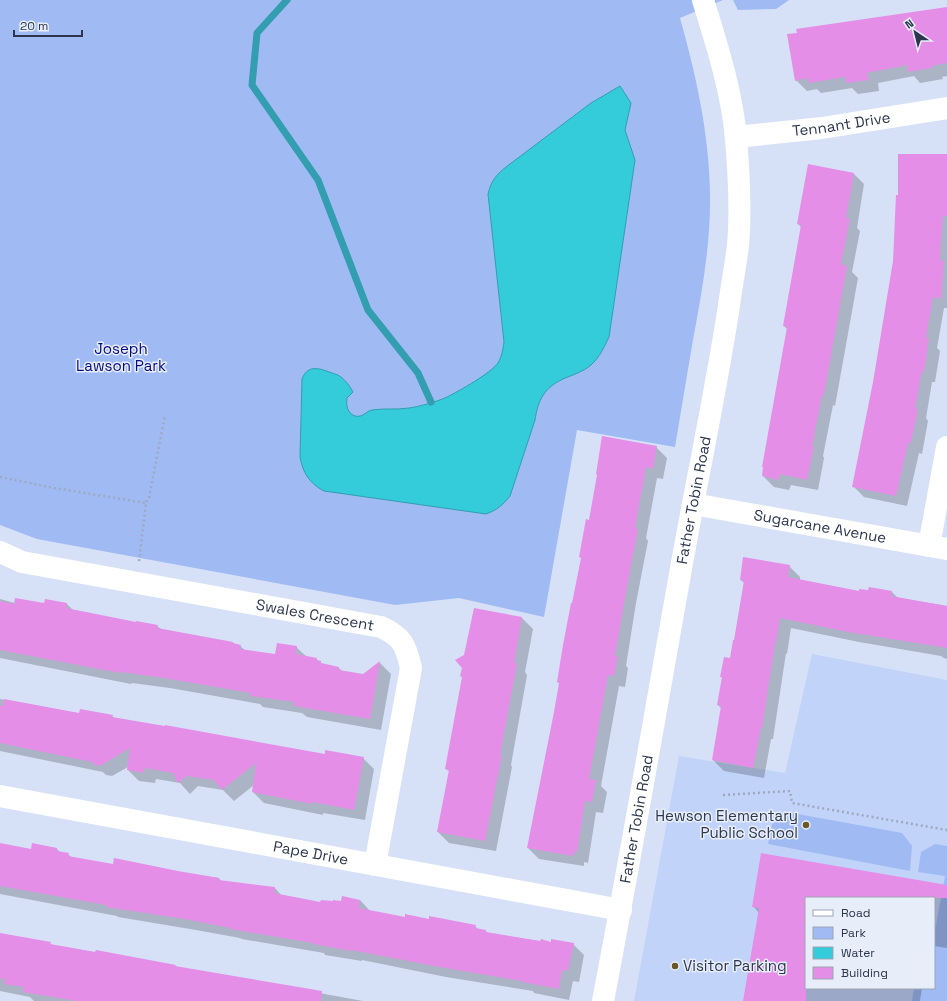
<svg xmlns="http://www.w3.org/2000/svg" width="947" height="1001" font-family="'Space Grotesk',sans-serif">
<style>
.built{fill:#c2d3f9;fill-rule:evenodd}
.green{fill:#a0baf4}
.water{fill:#34cbdb;stroke:#329eb0}
.shadow{fill:#0003}
.lines{fill:none;stroke-linecap:round;stroke-linejoin:round}
.stream{stroke:#329eb0;stroke-width:7}
.building{fill:#e48ee7}
.path{stroke:#9ea9bf;stroke-width:2.5;stroke-dasharray:2 3;stroke-linecap:butt}
.street{stroke:#fff;stroke-width:22}
.secondary{stroke:#fff;stroke-width:22}
.poi-dot{fill:#6c5626;stroke:#e8eef9;stroke-width:1.5}
.labels{text-anchor:middle;stroke-width:3;stroke-linejoin:round;paint-order:stroke}
.street-label{font-size:15px;fill:#2c364c;stroke:#e8eef9}
.park-label{font-size:15px;fill:#060a82;stroke:#e8eef9}
.poi-label{font-size:15px;fill:#2c364c;stroke:#e8eef9;text-anchor:end}
</style>
<rect width="100%" height="100%" fill="#d6e1f7"/>
<!-- built -->
<path class="built" d="M812 654 947 680V1001H634L679 756 785 773ZM806 898H934V988H806Z"/>
<!-- green -->
<path class="green" d="M0 0H723L680 18C696 75 709 133 710 193 711 243 702 291 693 340 687 375 681 411 675 447L577 430 544 617 459 598 395 605 37 539 0 525Z
M733 0H789L776 9 738 10Z
M792 813 902 833 912 846 910 871 768 844 772 824Z
M935 844 947 846V1001H912L914 988H934V925H936L945 876 918 872 921 852Z"/>
<!-- water -->
<path class="water" d="M620 86 631 103 625 130 635 160 609 337C604 347 600 357 591 365 583 372 572 375 563 379 544 388 538 400 535 420L510 496C503 505 497 510 486 514L324 491C309 483 303 473 300 457L302 379C307 366 317 367 329 372 332 373 337 374 341 377 346 381 350 386 353 392L347 398C346 405 347 413 355 416 363 418 366 411 372 410 384 408 397 410 409 408 418 407 439 401 447 397 459 391 491 373 498 363 502 356 503 349 504 342L488 194C491 181 496 175 506 167L591 103Z"/>
<!-- shadow -->
<path class="shadow" d="M947 8V76L942 77 943 79 920 83 914 76 878 83 879 91 858 94 852 88 821 93 817 89 807 91 796 80Z
M947 155V308H944L937 348 940 351 935 382H932L926 418 928 421 922 454 919 453 907 506 864 497 853 486Z
M853 173 864 184 857 228 860 231 852 272 858 278 835 406 833 405 823 456 824 458 818 490 791 485 789 490 774 487 763 476 788 330 784 326 802 228 798 224Z
M656 447 667 458 663 479 657 478 646 538 648 541 636 603 626 666 628 668 625 687 619 686 601 786 607 792 603 813 596 812 588 863 584 862V866L539 859 528 848 560 684 558 682 589 521Z
M789 566 800 577V580L860 593 892 592 898 598 947 606V659L944 658 941 656 859 642 791 628 787 654 786 653 773 739H771L764 778 724 771 713 760 722 709 718 705 723 678 721 677 731 659 735 641 744 583 741 580Z
M0 599 15 603 67 604 73 610 137 623 157 626 161 629 233 643 235 644 240 646 246 651 276 655 296 647 307 657 316 659 323 665 339 668 343 672 364 675 380 663 391 674 381 730 307 717 302 713 263 707 260 704 170 688 132 683 131 684 0 658Z
M475 609 522 618 533 629 525 672 527 675 511 765 512 767 496 851 449 843 438 832 450 772 446 769 463 677 465 655Z
M0 699 80 714 112 716 116 719 326 756 363 758 374 769 365 820 323 813V815L264 803 253 792 254 785 234 801 223 790 198 786 190 794 180 783 156 779 155 783 139 781 128 770V767L112 776 106 775 103 772 0 751Z
M0 844 31 850 57 849 61 853 68 854 72 858 114 866 178 872 219 878 221 881 275 888 282 896 321 903 360 900 371 912 406 918 475 926 479 930 485 931 488 933 551 943 573 944 584 955 579 982 573 981 569 1000 534 993 533 991 446 977 362 960V961L325 955 324 953 242 939 240 938 196 930 118 917 117 916 0 894Z
M762 854 947 886V948L934 946V898H806V988H922L920 1001H744L759 913 753 906Z
M0 934 50 943 52 945 175 966 177 967 363 1001H34L30 997 0 991Z"/>
<g class="lines">
<!-- stream -->
<path class="stream" d="M287 0 257 33 252 85 318 180 368 310 418 373 431 402"/>
</g>
<!-- building -->
<path class="building" d="M947 7V63L932 66V68L908 72 907 65 867 73 869 80 846 83 845 77 809 83 808 78 795 81 787 34 797 33 796 29Z
M898 154H947V216H943L941 241 940 260 944 261 941 299 933 297 926 338 929 339 924 372 922 371 915 408 918 409 911 443H908L896 496 852 487 873 382 893 261 896 195H898Z
M808 164 854 173 846 218 850 219 841 264 847 266 824 395H822L812 446H814L807 480 780 474 778 480 762 476 763 467H762L787 327 783 326 801 225 797 224Z
M602 436 657 446 653 469 646 467 635 528 638 529 626 592 615 656H618L614 676 608 675 589 779 596 780 592 802 585 801 577 852H574L573 856 527 848 554 712 559 683 557 682 563 645 571 603H572L581 558 579 557 586 519 589 520 597 475 596 474Z
M743 557 790 565 788 577 859 591V589L868 590 869 587 892 591 891 596 947 606V648L848 632 780 618 776 643H775L762 728H761L753 768 712 760 721 706 717 705 722 677H720L724 657 730 658 733 640H734L744 581 740 580Z
M15 598 44 603 45 599 67 603 66 608 136 622V621L158 625 157 628 233 642V643L241 645 240 649 275 654 277 643 297 646 296 654 317 658V660L321 661V663L339 667V670L363 674 380 661 370 719 294 706V702L250 696 251 693 158 677 120 672V673L0 650V601L14 604Z
M474 608 522 617 514 663H517L500 755H502L485 841 437 832 449 770 445 769 462 677 460 676 462 668 455 660 464 655Z
M4 699 79 713 80 709 113 715 112 717 165 726V725L325 754V750L364 757 354 810 312 802V804L252 792 256 763 222 790 214 780 187 776 178 783 173 773 145 768 144 773 127 770 130 748 100 766 93 764 92 762 0 743V706H3Z
M0 843 31 849 32 843 57 848V851L69 853 68 856 113 864 114 858 178 871 219 878V880L275 887 274 893 320 902 321 900 333 901V900L341 901 342 896 360 900 359 908 405 917V914L429 919V916L476 925 475 928 486 930V932L540 941 541 939 551 942V939L574 943 568 971 562 970 559 989 522 982V981L434 966 351 950V951L313 944V943L230 929V928L185 919 106 907V905L0 886Z
M761 853 947 885V898H806V1001H743L759 908 752 907Z
M0 933 51 942 50 944 95 952 96 950 176 965 175 966 322 991 321 1001H77L23 992 24 987 4 984 5 979H0Z"/>
<g class="lines">
<!-- path -->
<path class="path" d="M0 477 54 488 146 503 139 561
M146 502 149 498 165 415
M723 795 790 791 792 803 947 830"/>
<!-- street -->
<g class="street">
<path id="s1" d="M736 137 822 128 947 108"/>
<path id="s2" d="M693 504 947 549"/>
<path d="M929 546 947 447"/>
<path id="s3" d="M0 552 22 562 381 627C403 637 406 646 411 668L375 865"/>
<path id="s4" d="M0 796 621 910"/>
</g>
<!-- secondary -->
<path class="secondary" id="s5" d="M603 1001C631 855 656 709 682 563 697 479 715 396 728 312 731 290 735 268 738 246 741 211 739 174 736 139 732 92 717 45 703 0"/>
</g>
<!-- markers -->
<g class="poi-dot">
<circle cx="806" cy="825" r="4"/>
<circle cx="675" cy="966" r="4"/>
</g>
<g class="labels">
<!-- street labels -->
<g class="street-label">
<text dy="5" stroke="none"><textPath href="#s1" startOffset="106">Tennant Drive</textPath></text>
<text dy="5" stroke="none"><textPath href="#s5" startOffset="509">Father Tobin Road</textPath></text>
<text dy="5" stroke="none"><textPath href="#s2" startOffset="129">Sugarcane Avenue</textPath></text>
<text dy="5" stroke="none"><textPath href="#s3" startOffset="322">Swales Crescent</textPath></text>
<text dy="5" stroke="none"><textPath href="#s5" startOffset="185">Father Tobin Road</textPath></text>
<text dy="5" stroke="none"><textPath href="#s4" startOffset="316">Pape Drive</textPath></text>
</g>
<!-- park labels -->
<g class="park-label">
<text x="121" y="354">Joseph<tspan x="121" dy="17">Lawson Park</tspan></text>
</g>
<!-- poi labels -->
<g class="poi-label">
<text x="798" y="821">Hewson Elementary<tspan x="798" dy="17">Public School</tspan></text>
<text x="683" y="971" text-anchor="start">Visitor Parking</text>
</g>
</g>
<!-- legend -->
<rect x="805" y="897" width="130" height="92" fill="#e8eef9" stroke="#9da4b4"/>
<rect x="813" y="910" width="20" height="6" fill="#ffffff" stroke="#9da4b4"/>
<text x="841" y="917" font-size="12" fill="#2c364c">Road</text>
<rect x="813" y="927" width="20" height="12" fill="#a0baf4" stroke="#9da4b4"/>
<text x="841" y="937" font-size="12" fill="#2c364c">Park</text>
<rect x="813" y="947" width="20" height="12" fill="#34cbdb" stroke="#9da4b4"/>
<text x="841" y="957" font-size="12" fill="#2c364c">Water</text>
<rect x="813" y="967" width="20" height="12" fill="#e48ee7" stroke="#9da4b4"/>
<text x="841" y="977" font-size="12" fill="#2c364c">Building</text>
<!-- north arrow -->
<g transform="translate(915 32) rotate(325)" stroke="#e8eef9" stroke-width="3" paint-order="stroke">
<path d="M0-3L7 15L0 10L-7 15Z" fill="#2c364c"/>
<text y="-6" font-size="11" font-weight="bold" text-anchor="middle" fill="#2c364c">N</text>
</g>
<!-- scale -->
<path d="M14 30v6h68v-6" fill="none" stroke="#2c364c" stroke-width="2"/>
<text x="20" y="30" font-size="12" fill="#2c364c" stroke="#e8eef9" stroke-width="3" paint-order="stroke">20 m</text>
</svg>
